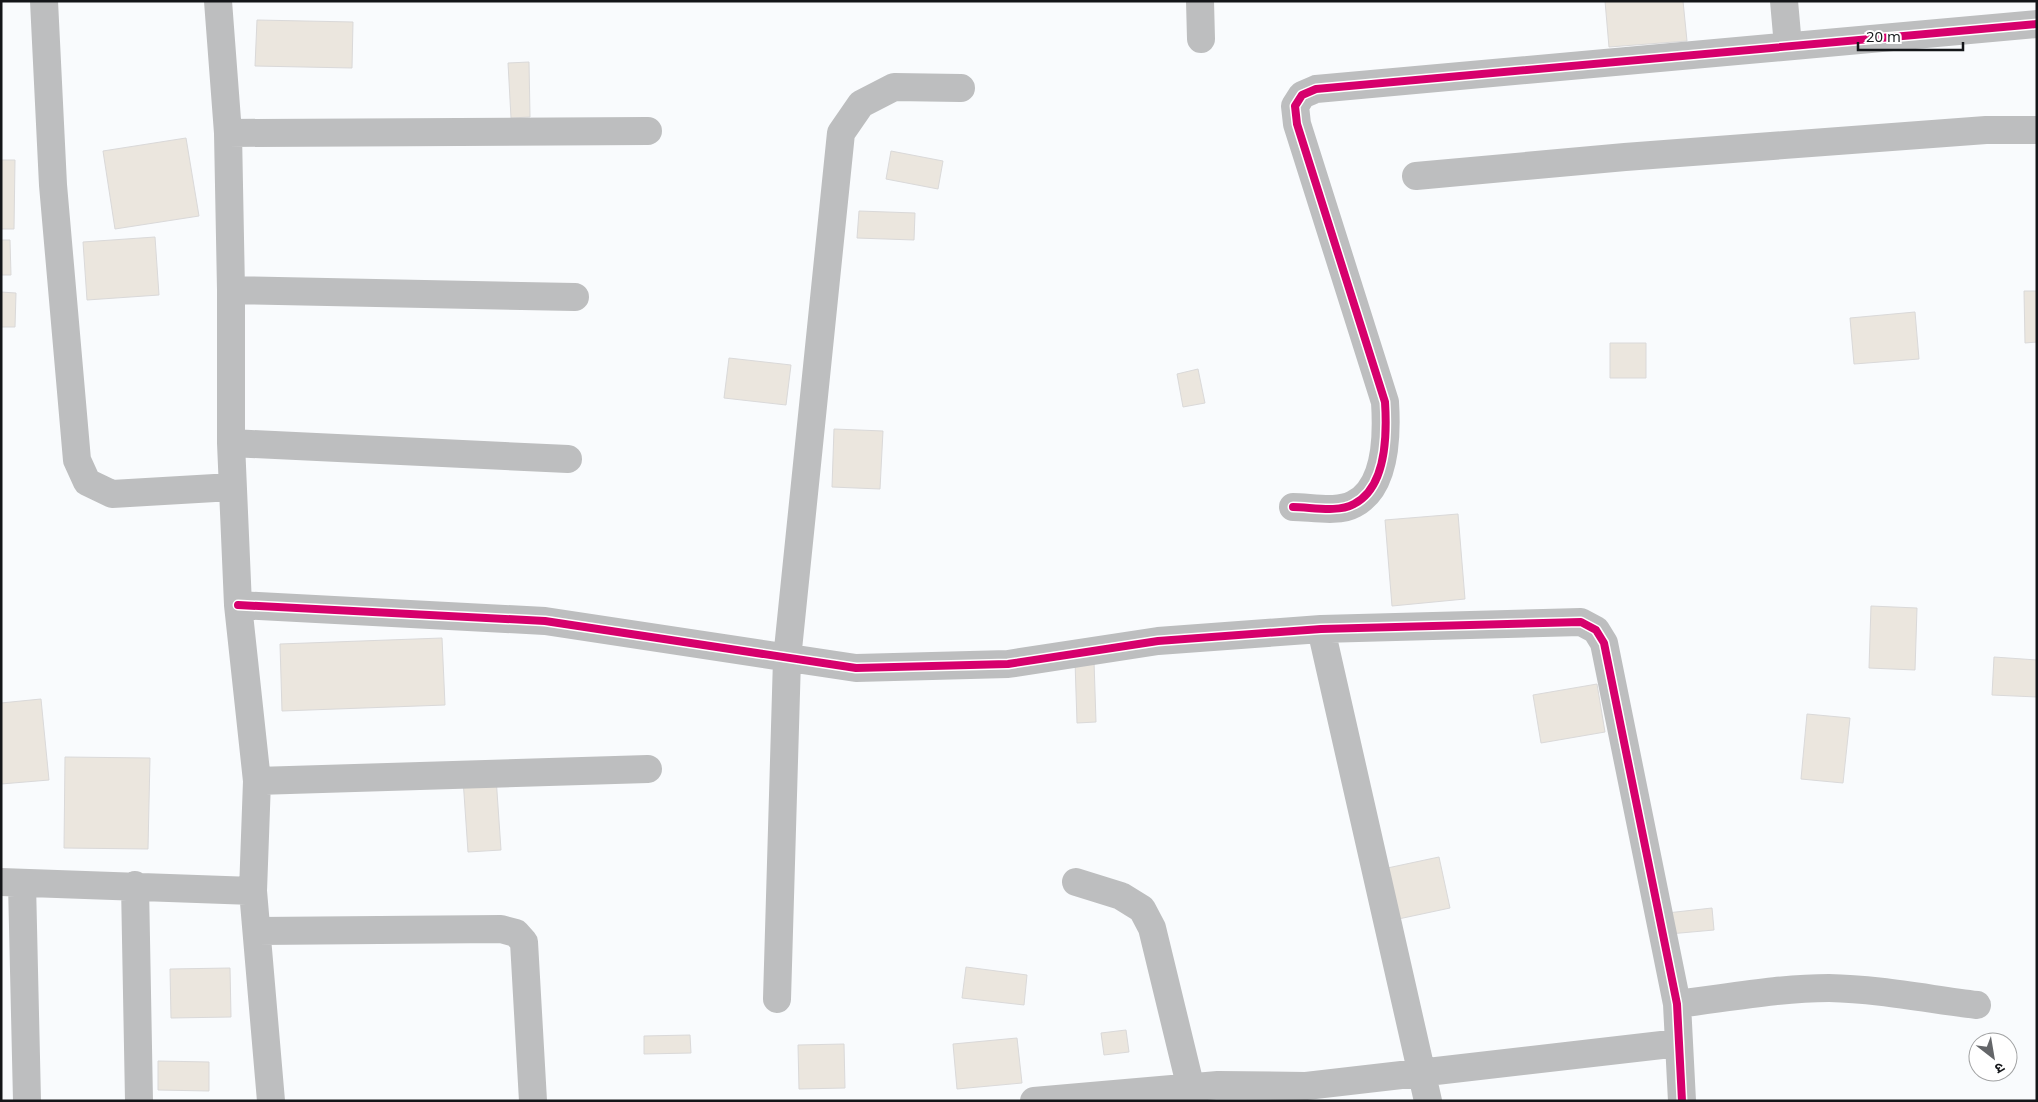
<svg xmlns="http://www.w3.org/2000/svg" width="2038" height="1102" font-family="'Open Sans','Noto Sans Devanagari',sans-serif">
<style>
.building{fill:#ebe6de;stroke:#dad9d9}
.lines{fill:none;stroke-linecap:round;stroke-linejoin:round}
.minor{stroke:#bdbebf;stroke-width:28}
.cycleway-casing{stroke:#fff;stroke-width:11}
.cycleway{stroke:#d6006c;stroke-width:8}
</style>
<rect width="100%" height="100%" fill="#f9fbfd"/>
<!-- building -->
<path class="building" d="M1605 1H1683L1687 41 1609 47Z
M257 20 353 22 352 68 255 66Z
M529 62 530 117 511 118 508 63Z
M186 138 199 216 115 229 103 151Z
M891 151 943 161 938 189 886 179Z
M1 160H15L14 229H1Z
M859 211 915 213 914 240 857 238Z
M155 237 159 295 87 300 83 242Z
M1 240H10L11 275H1Z
M2024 291H2037V342L2025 343Z
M1 292 16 293 15 327H1Z
M1915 312 1919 359 1854 364 1850 318Z
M1610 343H1646V378H1610Z
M729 358 791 365 786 405 724 398Z
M1198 369 1205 403 1183 407 1177 374Z
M834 429 883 431 880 489 832 487Z
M1458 514 1465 599 1392 606 1385 520Z
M1871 606 1917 608 1915 670 1869 668Z
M442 638 445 705 282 711 280 644Z
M1994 657 2037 660V697L1992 695Z
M1075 661H1094L1096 722 1077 723Z
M1597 684 1605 732 1541 743 1533 695Z
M41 699 49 780 1 784V703Z
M1807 714 1850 718 1843 783 1801 779Z
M65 757 150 758 148 849 64 848Z
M496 777 501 850 468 852 463 779Z
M1439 857 1450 908 1389 921 1378 870Z
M1712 908 1714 930 1669 934 1667 913Z
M966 967 1027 975 1024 1005 962 998Z
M230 968 231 1017 171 1018 170 969Z
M1126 1030 1129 1052 1104 1055 1101 1033Z
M690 1035 691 1053 644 1054V1036Z
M1017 1038 1022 1083 957 1089 953 1044Z
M844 1044 845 1088 799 1089 798 1045Z
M158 1061 209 1062V1091L158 1090Z"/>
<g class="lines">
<!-- minor -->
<path class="minor" d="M44 1 53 185 77 460 87 482 112 494 232 487
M218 1 228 133 231 290V443L238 605 257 781 253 891 271 1101
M1200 1 1201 39
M1784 1 1788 46
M228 133 648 131
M1416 176 1625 157 1986 130H2037
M231 290 575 297
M231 443 568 459
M1293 507C1311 507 1338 513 1354 504 1387 487 1387 433 1385 402L1297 124 1295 106 1302 95 1316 89 2037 24
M238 605 545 621 856 668 1008 664 1158 641 1321 629 1581 622 1596 630 1604 643 1677 1004 1682 1101
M1321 629 1428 1101
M257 781 648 769
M1 882 253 891
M1076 882 1121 896 1142 909 1152 928 1194 1101
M22 883 27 1101
M135 885 139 1101
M258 931 501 929 516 933 524 942 533 1101
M777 999 787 659 841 133 861 104 894 87 961 88
M1677 1004C1727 998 1779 988 1829 988 1879 989 1928 999 1977 1005
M1034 1101 1218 1085 1306 1086 1679 1043"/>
<!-- cycleway casing -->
<g class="cycleway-casing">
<path id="cycleway" d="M1293 507C1311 507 1338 513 1354 504 1387 487 1387 433 1385 402L1297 124 1295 106 1302 95 1316 89 2037 24
M238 605 545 621 856 668 1008 664 1158 641 1321 629 1581 622 1596 630 1604 643 1677 1004 1682 1101"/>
</g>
<!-- cycleway -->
<use href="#cycleway" class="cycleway"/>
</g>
<!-- border -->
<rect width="2038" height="1102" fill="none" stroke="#141619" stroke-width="5"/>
<!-- north arrow -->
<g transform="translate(1993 1057) rotate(149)"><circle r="24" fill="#ffffff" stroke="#a1a2a3"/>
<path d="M0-4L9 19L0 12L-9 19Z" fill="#646669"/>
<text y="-8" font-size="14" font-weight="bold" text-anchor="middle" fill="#141619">उ</text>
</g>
<!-- scale -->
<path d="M1858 42v8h105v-8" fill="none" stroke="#141619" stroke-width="2.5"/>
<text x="1866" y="42" font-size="15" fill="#141619" stroke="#ffffff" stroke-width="4" paint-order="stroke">20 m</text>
</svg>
